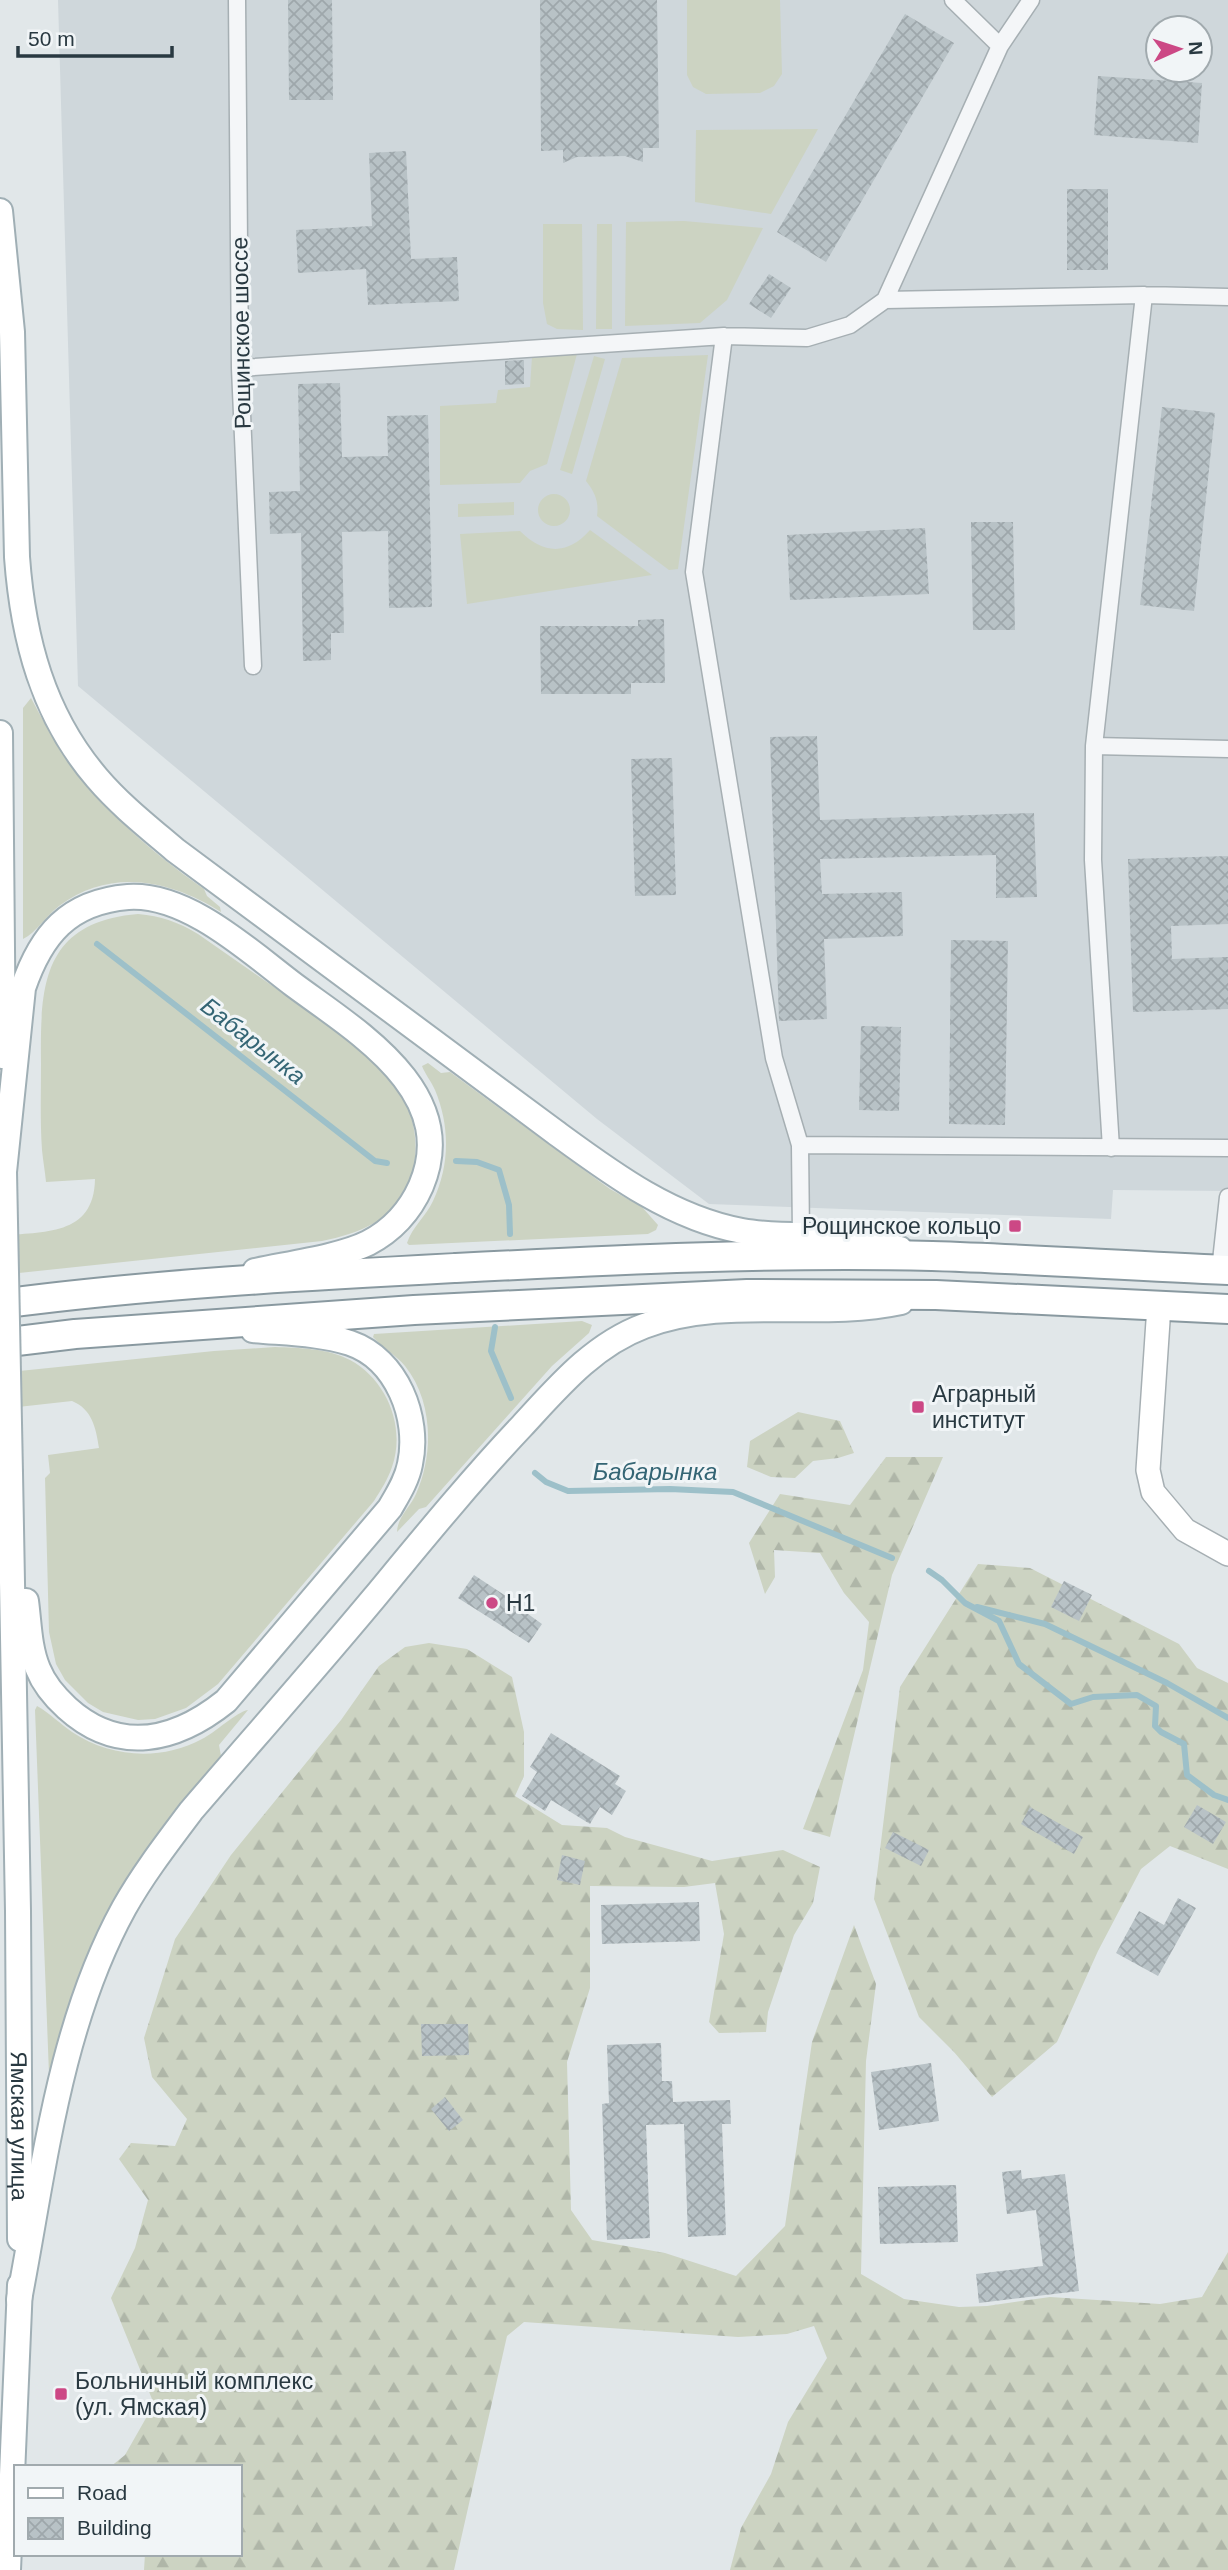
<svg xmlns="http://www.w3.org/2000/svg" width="1228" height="2570" font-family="Helvetica,sans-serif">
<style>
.built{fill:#cfd7db;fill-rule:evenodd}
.grass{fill:#ccd3c2}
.forest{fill:url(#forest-firs)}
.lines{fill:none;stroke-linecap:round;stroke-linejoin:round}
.stream{stroke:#9dc0c9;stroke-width:6}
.building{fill:url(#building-cross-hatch)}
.street-casing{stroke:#a6afb3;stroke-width:19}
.secondary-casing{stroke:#a6afb3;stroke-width:26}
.primary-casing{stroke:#a0afb5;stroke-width:28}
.highway-casing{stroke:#8999a0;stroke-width:32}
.street{stroke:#f4f6f8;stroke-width:16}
.secondary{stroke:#fff;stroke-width:23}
.primary{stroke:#fff;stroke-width:24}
.highway{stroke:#fff;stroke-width:28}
.primary-bridge-casing{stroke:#a0afb5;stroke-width:28;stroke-linecap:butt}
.primary-bridge{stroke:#fff;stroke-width:24}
.poi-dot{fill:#cc4885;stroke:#f1f5f7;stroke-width:2.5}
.labels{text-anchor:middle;stroke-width:6;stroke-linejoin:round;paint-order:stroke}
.street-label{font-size:23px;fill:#293941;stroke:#f1f5f7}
.poi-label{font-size:23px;fill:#293941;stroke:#f1f5f7;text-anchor:start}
.water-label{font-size:24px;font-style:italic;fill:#346574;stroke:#f1f5f7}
</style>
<defs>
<pattern id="forest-firs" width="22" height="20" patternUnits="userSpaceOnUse" patternTransform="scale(1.75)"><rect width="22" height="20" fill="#ccd3c2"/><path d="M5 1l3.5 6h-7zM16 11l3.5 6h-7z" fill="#afb6a8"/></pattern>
<pattern id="building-cross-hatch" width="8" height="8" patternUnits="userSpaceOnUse" patternTransform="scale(1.75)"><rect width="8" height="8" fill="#b8c2c6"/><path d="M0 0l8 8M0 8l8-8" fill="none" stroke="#9ea7ab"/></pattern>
</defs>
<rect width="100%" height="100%" fill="#e1e7e9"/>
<!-- built -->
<path class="built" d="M58 0H1228V1191L1113 1190 1111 1219 709 1204 597 1119 78 686ZM1158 28H1200V70H1158Z"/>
<!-- grass -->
<path class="grass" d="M687 0H780L782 74 774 86 760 93 706 94 693 87 687 75Z
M818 129 771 214 695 202 696 130Z
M684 221 763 228 727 300 700 323 625 326 626 222Z
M543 224H582L583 330 557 329 547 324 543 303Z
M597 224H612V329H596Z
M577 354 547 464 530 471 520 483 440 485V406L496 403 498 390 530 387 532 357Z
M708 355 678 569 669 570 597 516C599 502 595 492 586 481L622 358Z
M594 356 605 359 572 474 560 470Z
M538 510a16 16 0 1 1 32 0a16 16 0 1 1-32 0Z
M514 502V515L458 517V504Z
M590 530 652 575 467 604 460 534 520 531C543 554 567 556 590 530Z
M31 698C75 783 126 834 204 889L207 896 220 907 221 912C171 880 110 867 59 906 46 916 36 933 23 939V708Z
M138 914C161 916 178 922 198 934 230 956 262 979 294 1001 332 1028 381 1057 404 1099 417 1125 419 1154 410 1181 397 1219 358 1234 322 1241L0 1275V1236C43 1231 94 1237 95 1179L46 1182C45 1171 43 1161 42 1150 40 1121 41 1092 41 1063 40 985 43 922 138 914Z
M428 1063 441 1073 450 1072 610 1189 642 1207 658 1225 656 1230 648 1234 409 1245 407 1243C412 1227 426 1216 433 1201 450 1165 450 1126 435 1090 431 1081 425 1074 422 1066Z
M582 1321 592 1325 589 1333 552 1366 426 1507 419 1509 397 1532C397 1518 411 1506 416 1494 434 1454 433 1401 405 1366 396 1355 383 1348 373 1337L374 1334Z
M275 1347C299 1348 327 1348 350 1360 387 1380 406 1427 392 1467 388 1479 381 1490 374 1501L218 1684 186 1708 155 1719 138 1720 103 1712 88 1703 65 1680 56 1664 49 1632 45 1478 50 1473 48 1455 99 1448C96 1428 92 1409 72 1401L0 1409V1373L214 1351Z
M37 1706C50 1713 60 1724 72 1732 111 1758 161 1761 202 1739 215 1733 236 1712 248 1710L219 1745 221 1756 183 1801 139 1862 49 2074 35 1710Z"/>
<!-- forest -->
<path class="forest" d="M798 1412 840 1421 854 1453 838 1458 813 1461 795 1478 771 1477 747 1467 750 1441Z
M886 1457H943L892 1575 830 1837 803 1829 863 1670 869 1622 844 1593 820 1553 774 1550 775 1577 765 1594 749 1543 780 1494 850 1505Z
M978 1564 1030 1568 1179 1644 1197 1668 1228 1683V1869L1170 1846 1141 1869 1098 1951 1057 2042 992 2097 954 2052 919 2017 874 1899 900 1687Z
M429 1643 467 1649 512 1677 524 1732V1776L515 1796 562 1825 607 1828 625 1837 712 1861 783 1850 820 1867 813 1903 794 1935 768 2012 766 2032 719 2033 709 2022 724 1934 715 1883 684 1887 590 1886V1988L567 2062 571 2210 592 2240 665 2253 736 2276 785 2226 812 2042 854 1925 876 1984 866 2061 861 2274 904 2299 959 2307 987 2306 1050 2297 1160 2304 1202 2297 1228 2252V2570H730L741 2528 771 2474 788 2422 827 2358 814 2326 787 2334 738 2337 524 2322 507 2336 454 2570H144L145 2554H240V2467H110L125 2455 154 2404 111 2298 135 2248 148 2200 119 2159 131 2143 175 2146 187 2119 152 2077 144 2038 175 1939 231 1855 341 1720 379 1666 405 1647Z"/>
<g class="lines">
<!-- stream -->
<path class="stream" d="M97 944 375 1161 387 1163
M456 1161 477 1162 499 1170 509 1205 510 1234
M495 1327 491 1351 511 1398
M535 1473 546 1482 568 1491 670 1489 733 1492 892 1558
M929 1571 942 1580 965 1603 999 1621 1019 1664 1071 1704 1093 1697 1137 1695 1156 1706 1155 1726 1161 1732 1184 1744 1187 1775 1214 1795 1228 1800
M977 1607 1045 1624 1167 1683 1228 1718"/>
</g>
<!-- building -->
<path class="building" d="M288 0H332L333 100H289Z
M540 0H657L659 148H643V162L625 156 577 157 563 163V150L541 151Z
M905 14 954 43 826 262 777 232Z
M1098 76 1202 83 1198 143 1094 135Z
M406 151 411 259 457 257 459 301 368 305 366 269 298 273 296 230 372 226 369 153Z
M1067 189H1108V270H1067Z
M769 274 791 288 771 318 749 304Z
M524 360V384L505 385V361Z
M340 383 342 457 388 456 387 416 428 415 432 607 389 608 388 531 342 532 344 633H331V660L303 661 301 533 270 534 269 492 300 491 298 384Z
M1162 407 1215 413 1194 611 1140 605Z
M971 522H1013L1015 630H973Z
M925 528 929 594 790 600 787 535Z
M664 619 665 683H631V694H541L540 626H638V620Z
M817 736 820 820 1034 813 1037 897 996 898V855L820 859 822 894 902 892 903 936 824 939 827 1019 779 1021 770 737Z
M672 758 676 895 635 896 631 759Z
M1228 856V924L1171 926 1172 959 1228 957V1009L1133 1012 1128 859Z
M951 940 1008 941 1005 1125 949 1124Z
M861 1026 901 1027 899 1111 859 1110Z
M474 1575 530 1612 528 1614 542 1624 529 1643 458 1598Z
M1064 1581 1092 1595 1079 1621 1051 1607Z
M551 1733 620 1776 615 1784 626 1791 612 1815 600 1807 590 1824 551 1800 545 1811 522 1796 537 1772 530 1767Z
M1197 1805 1226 1822 1213 1844 1184 1827Z
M1030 1807 1083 1837 1074 1854 1021 1824Z
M893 1832 929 1850 921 1866 885 1848Z
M562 1855 585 1861 580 1885 557 1880Z
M1178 1898 1196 1908 1158 1976 1116 1953 1139 1911 1164 1925Z
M699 1902 700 1941 602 1944 601 1905Z
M421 2024H468L469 2055 422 2056Z
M661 2043 662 2081H672L673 2102 730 2100 731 2124H722L726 2235 688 2237 684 2124 646 2125 650 2238 607 2240 602 2104 609 2103 607 2045Z
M931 2063 939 2121 879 2130 871 2072Z
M445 2097 463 2120 449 2131 431 2109Z
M1021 2170 1022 2179 1065 2174 1079 2291 979 2303 976 2274 1043 2266 1036 2210 1007 2214 1002 2172Z
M956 2185 958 2242 880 2244 878 2187Z"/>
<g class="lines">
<!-- street casing -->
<g class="street-casing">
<path id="street" d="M237 0 240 368 253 666
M953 0 1000 46
M885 300 1144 295 1228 297
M724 336 694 572 774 1058 800 1145 801 1236
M240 368 724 336 807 338 850 325 885 300 1000 46 1031 0
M1094 746 1228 749
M800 1145 1228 1148
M1111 1148 1093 860 1094 746 1144 295
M1220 1270 1228 1197"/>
</g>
<!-- secondary casing -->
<g class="secondary-casing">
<path id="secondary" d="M1159 1306 1148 1470 1153 1492 1185 1530 1228 1554"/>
</g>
<!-- primary casing -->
<g class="primary-casing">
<g id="primary">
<path d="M0 211 12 332 17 557C23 639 43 715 97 778 120 805 148 827 175 850L555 1132C611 1173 671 1218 742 1231 780 1238 820 1233 858 1238 872 1240 886 1245 900 1249"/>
<path d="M0 733 3 1056"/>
<path d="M4 1172 23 988C41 935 68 902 128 897 187 893 249 951 294 985 356 1031 461 1092 421 1186 410 1211 393 1230 368 1243 340 1257 287 1264 255 1271"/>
<path id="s1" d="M10 1473 18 1911 20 2239"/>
<path d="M26 1601C29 1623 29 1648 38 1669 44 1684 55 1697 67 1708 119 1755 176 1741 226 1701L390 1508C398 1494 407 1480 410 1464 420 1418 397 1359 350 1343 319 1333 284 1333 253 1330"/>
<path d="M19 2300C44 2170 59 2026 124 1908 143 1874 167 1843 191 1811 252 1740 314 1670 374 1598 422 1540 470 1481 522 1426 558 1387 593 1345 644 1326 725 1295 817 1320 901 1302"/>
<path d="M8 2570 20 2285"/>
</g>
</g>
<!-- highway casing -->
<g class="highway-casing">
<path id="highway" d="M0 1304C151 1284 304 1276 456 1268 614 1260 773 1252 932 1256 1030 1259 1129 1266 1228 1270
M0 1343 75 1334 414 1310 747 1294 936 1295 1228 1309"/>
</g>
<!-- street -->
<use href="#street" class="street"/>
<!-- secondary -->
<use href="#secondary" class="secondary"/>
<!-- primary -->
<use href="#primary" class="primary"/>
<!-- highway -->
<use href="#highway" class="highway"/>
<!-- primary-bridge casing -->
<g class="primary-bridge-casing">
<path id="primary-bridge" d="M4 1172 10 1473"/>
</g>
<!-- primary-bridge -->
<use href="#primary-bridge" class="primary-bridge"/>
</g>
<!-- markers -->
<g class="poi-dot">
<rect x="1008" y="1219" width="14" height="14" rx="3.5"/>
<rect x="911" y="1400" width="14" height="14" rx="3.5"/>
<circle cx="492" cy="1603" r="7"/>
<rect x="54" y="2387" width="14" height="14" rx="3.5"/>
</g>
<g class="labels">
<!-- street labels -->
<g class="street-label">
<text transform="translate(241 333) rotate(-91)" y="8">Рощинское шоссе</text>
<text dy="8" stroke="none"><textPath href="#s1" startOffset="653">Ямская улица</textPath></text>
</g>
<!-- poi labels -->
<g class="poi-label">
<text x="1001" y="1234" text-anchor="end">Рощинское кольцо</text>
<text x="932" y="1402">Аграрный<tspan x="932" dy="26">институт</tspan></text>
<text x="506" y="1611">Н1</text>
<text x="75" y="2389">Больничный комплекс<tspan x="75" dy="26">(ул. Ямская)</tspan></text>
</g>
<!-- water labels -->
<g class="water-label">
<text transform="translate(253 1041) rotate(38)" y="8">Бабарынка</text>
<text x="655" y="1480">Бабарынка</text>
</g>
</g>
<!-- legend -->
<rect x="14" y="2465" width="228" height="91" fill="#f1f5f7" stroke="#a1aaae" stroke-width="2"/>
<rect x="28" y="2488" width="35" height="10" fill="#ffffff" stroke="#a1aaae" stroke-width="2"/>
<text x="77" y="2500" font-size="21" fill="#293941">Road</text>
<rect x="28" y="2518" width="35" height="21" fill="url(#building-cross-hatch)" stroke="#a1aaae" stroke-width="2"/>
<text x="77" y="2535" font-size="21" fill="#293941">Building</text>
<!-- north arrow -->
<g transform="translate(1179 49) rotate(87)"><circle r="33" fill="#f1f5f7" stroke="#a1aaae" stroke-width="2"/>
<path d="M0-5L12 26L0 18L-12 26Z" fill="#cc4885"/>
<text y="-10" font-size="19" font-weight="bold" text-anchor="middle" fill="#293941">N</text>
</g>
<!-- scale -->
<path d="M18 46v10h154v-10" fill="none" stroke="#293941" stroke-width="3.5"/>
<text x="28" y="46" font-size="21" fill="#293941" stroke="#f1f5f7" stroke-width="5" paint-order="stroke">50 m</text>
</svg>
